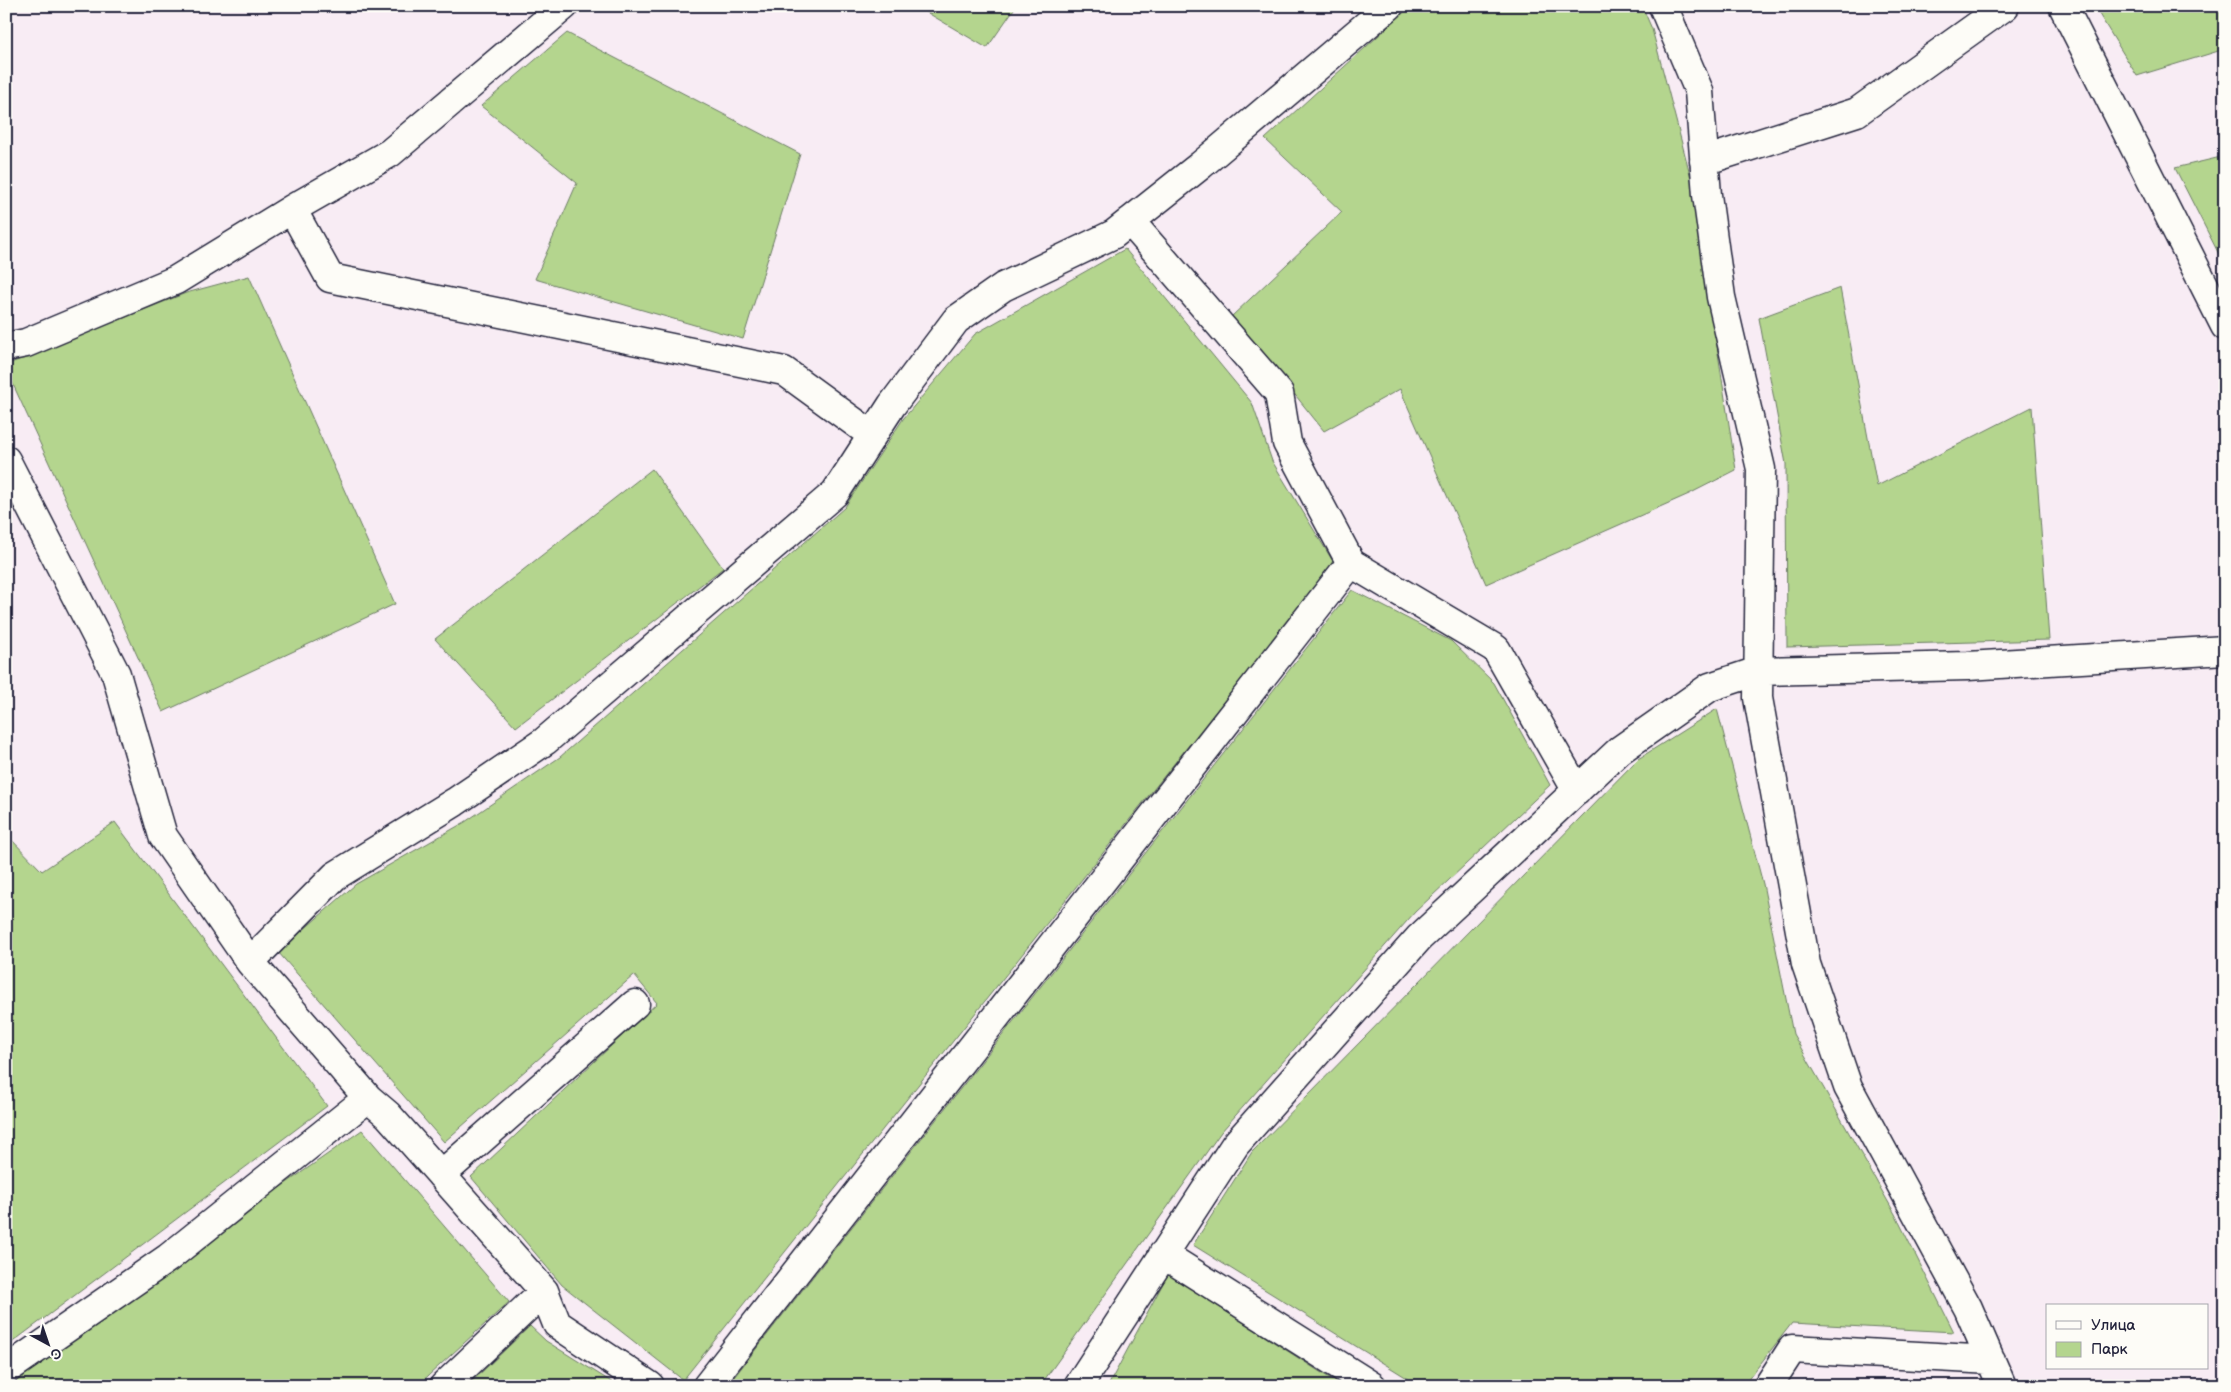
<svg xmlns="http://www.w3.org/2000/svg" width="2231" height="1392" font-family="'Balsamiq Sans',sans-serif">
<style>
.green{fill:#b4d58e;stroke:#6b7c64}
.lines{fill:none;stroke-linecap:round;stroke-linejoin:round}
.minor-casing{stroke:#22223b;stroke-width:31}
.minor{stroke:#fdfcf7;stroke-width:28}
</style>
<rect width="100%" height="100%" fill="#f8ecf4"/>
<filter id="ink" filterUnits="userSpaceOnUse"><feTurbulence type="fractalNoise" baseFrequency=".02" numOctaves="2"/><feDisplacementMap in="SourceGraphic" scale="10" xChannelSelector="R" yChannelSelector="G"/><feConvolveMatrix kernelMatrix="1 2 1 2 8 2 1 2 1" color-interpolation-filters="sRGB"/></filter>
<g filter="url(#ink)">
<!-- green -->
<path class="green" d="M916 6H1016L987 48Z
M1411 6H1642L1652 29 1691 178 1736 470 1689 494 1486 584 1400 389 1324 431 1232 316 1342 212 1265 139Z
M2094 6H2225V49L2137 76Z
M567 33 800 154 743 339 535 279 577 183 481 106Z
M2225 156V266L2175 168Z
M1125 249 1252 403 1272 461 1334 563 683 1380 562 1285 471 1177 657 1003 634 975 444 1142 278 952 356 884 465 822 560 757 845 507 903 419 975 334Z
M249 276 395 604 163 712 6 369V365L186 293Z
M1840 288 1877 486 2032 407 2049 640 1787 647 1786 464 1759 318Z
M652 469 723 568 516 727 435 639Z
M1352 590 1451 641 1494 683 1550 785 1415 912 1221 1132 1040 1386H727Z
M1717 709 1763 884 1793 1034 1895 1214 1954 1332 1792 1323 1743 1386H1420L1193 1245 1252 1152 1638 759Z
M115 822 327 1106 6 1347V834L42 871Z
M362 1130 509 1302 417 1386H6V1380Z
M1168 1274 1342 1386H1108Z
M530 1326 546 1341 618 1386H467Z"/>
<g class="lines">
<!-- minor casing -->
<g class="minor-casing">
<path id="minor" d="M1663 6 1699 91 1707 195 1721 297 1761 469 1758 698 1806 964 1848 1087 1968 1308 2002 1386
M2063 6 2225 326
M1704 161 1857 112 2005 6
M292 209 330 278 784 371 872 435
M6 347 26 343 176 280 292 209 390 153 564 6
M6 460 116 674 163 836 250 962
M1351 563 1496 649 1577 791
M441 1175 635 1004
M1163 1254 1372 1386
M6 1370 168 1258 368 1098
M444 1386 544 1291
M650 1386 557 1324 544 1291 388 1115 368 1098 250 962 335 876 455 802 545 741 835 493 892 405 956 320 1003 287 1114 234 1201 165 1389 6
M707 1386 1351 563 1287 443 1279 393 1130 221
M1078 1386 1235 1145 1419 938 1620 750 1710 687 1758 671 1968 666 2225 650
M1768 1386 1792 1349 1991 1360"/>
</g>
<!-- minor -->
<use href="#minor" class="minor"/>
</g>
</g>
<!-- margin -->
<rect width="2231" height="1392" fill="none" stroke="#fdfcf7" stroke-width="25"/>
<rect x="12" y="12" width="2206" height="1367" fill="none" stroke="#22223b" stroke-width="2" filter="url(#ink)"/>
<!-- legend -->
<rect x="2046" y="1304" width="162" height="65" fill="#fdfcf7" stroke="#a5a5ac"/>
<rect x="2056" y="1321" width="25" height="8" fill="#fdfcf7" stroke="#a5a5ac"/>
<text x="2091" y="1330" font-size="15" fill="#22223b">Улица</text>
<rect x="2056" y="1342" width="25" height="15" fill="#b4d58e" stroke="#a5a5ac"/>
<text x="2091" y="1354" font-size="15" fill="#22223b">Парк</text>
<!-- north arrow -->
<g transform="translate(48 1344) rotate(140)" stroke="#fdfcf7" stroke-width="4" paint-order="stroke">
<path d="M0-4L9 19L0 12L-9 19Z" fill="#22223b"/>
<text y="-8" font-size="14" font-weight="bold" text-anchor="middle" fill="#22223b">С</text>
</g>
</svg>
